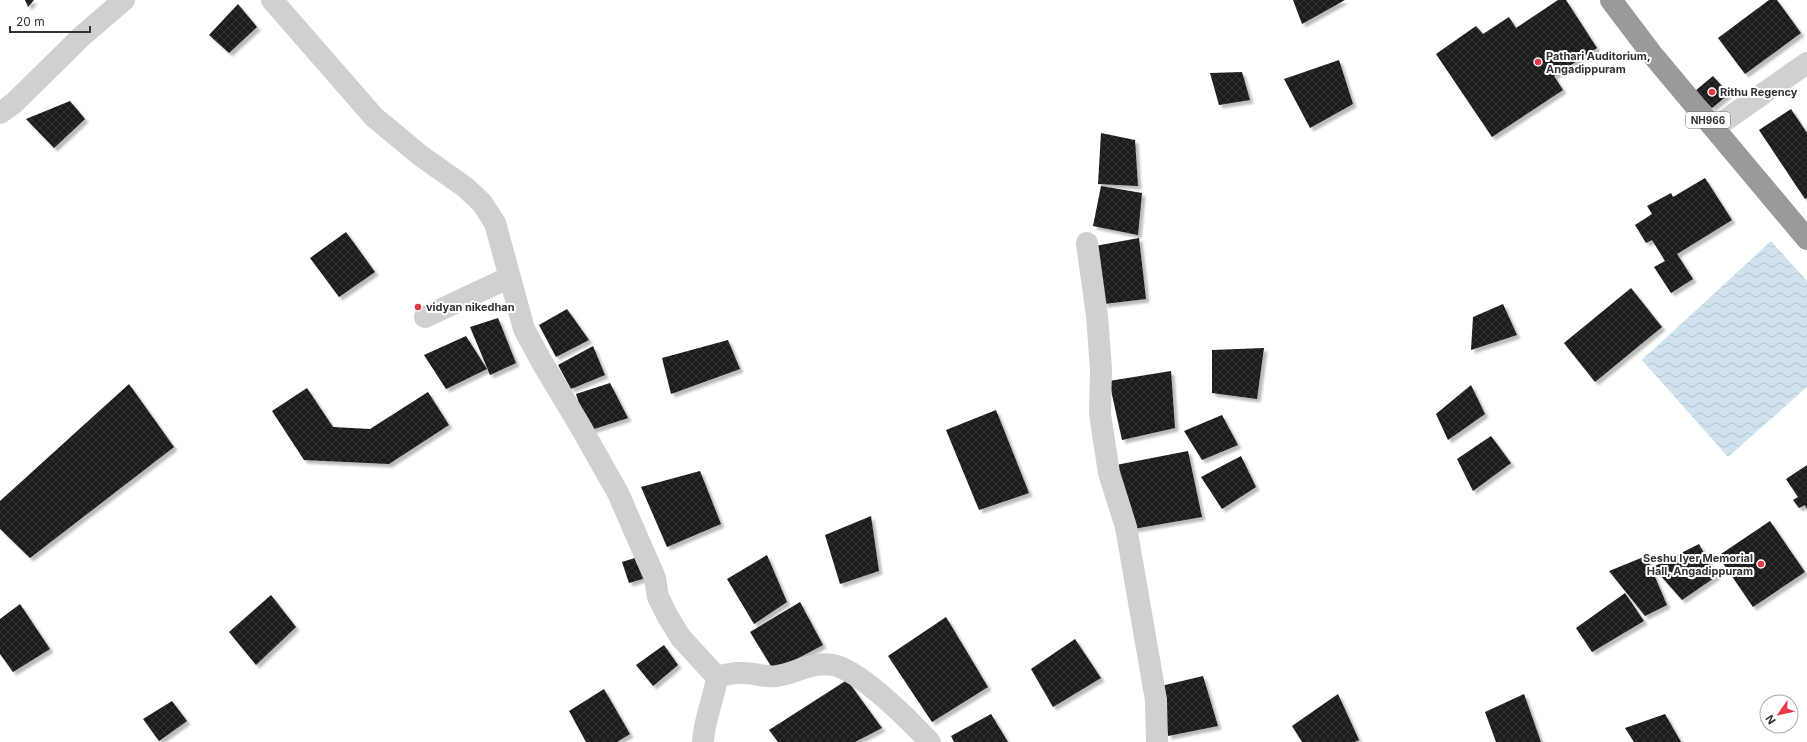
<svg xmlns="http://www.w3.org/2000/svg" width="1807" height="742" font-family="Inter,sans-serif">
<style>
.water{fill:url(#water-waves)}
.building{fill:url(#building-cross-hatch);filter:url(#shadow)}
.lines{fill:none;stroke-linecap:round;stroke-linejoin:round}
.minor{stroke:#d0d0d0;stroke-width:22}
.highway{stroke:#9a9a9a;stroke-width:22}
.poi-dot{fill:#e63946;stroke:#fff;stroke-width:1.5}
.labels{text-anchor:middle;stroke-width:4;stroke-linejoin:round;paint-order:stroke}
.shield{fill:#fff;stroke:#707070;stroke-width:1}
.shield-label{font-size:10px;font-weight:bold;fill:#333}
.poi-label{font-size:11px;font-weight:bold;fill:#333;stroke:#fff;text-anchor:start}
</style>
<defs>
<pattern id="water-waves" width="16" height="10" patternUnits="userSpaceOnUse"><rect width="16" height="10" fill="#cfe2ee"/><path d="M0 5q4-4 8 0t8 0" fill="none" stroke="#b2c2cd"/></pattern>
<pattern id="building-cross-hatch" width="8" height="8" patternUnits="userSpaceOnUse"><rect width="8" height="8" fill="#1a1a1a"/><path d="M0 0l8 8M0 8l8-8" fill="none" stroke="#333"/></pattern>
<filter id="shadow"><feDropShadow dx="3.5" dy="3.5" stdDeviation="1" flood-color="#0004"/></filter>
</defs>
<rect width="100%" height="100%" fill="#fff"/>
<!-- water -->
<path class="water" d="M1771 241 1807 281V387L1728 457 1642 360Z"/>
<!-- building -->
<path class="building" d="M25 0H34L28 7Z
M1293 0H1345L1302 24Z
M1558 0H1566L1597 48 1554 76 1563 90 1492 137 1436 54 1476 26 1483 34 1509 17 1516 28Z
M1769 0H1777L1801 33 1745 74 1718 38Z
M238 4 257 27 229 53 209 35Z
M1339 60 1353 104 1310 128 1284 79Z
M1242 72 1250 100 1219 105 1210 73Z
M1713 76 1729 94 1712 108 1695 91Z
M70 101 85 119 54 148 26 119Z
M1791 109 1807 133V198L1805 199 1759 130Z
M1101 133 1135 140 1138 186 1098 184Z
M1705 178 1732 220 1677 254 1693 279 1671 293 1654 267 1665 261 1652 240 1646 243 1635 225 1652 214 1647 206 1671 193 1673 197Z
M1101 186 1142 193 1138 235 1093 226Z
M346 232 375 272 339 297 310 258Z
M1139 238 1146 299 1104 304 1095 246Z
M1631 288 1662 327 1595 382 1564 343Z
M1503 304 1517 335 1471 350 1473 317Z
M567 309 589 340 556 357 539 325Z
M498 318 516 363 490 375 470 327Z
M466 336 487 369 446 389 424 355Z
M728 340 740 369 671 394 662 358Z
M593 346 605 375 571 389 558 365Z
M1264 348 1257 399 1212 393V350Z
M1171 371 1175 428 1122 440 1109 381Z
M610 383 628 418 588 431 576 394Z
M129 384 174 447 30 558 0 529V501Z
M1471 385 1485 414 1448 440 1436 414Z
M307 388 333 427 370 429 428 392 449 425 389 464 304 460 272 411Z
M996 410 1029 493 979 510 946 430Z
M1222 415 1238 445 1202 460 1184 431Z
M1491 436 1511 463 1473 491 1457 459Z
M1188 451 1202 517 1133 529 1116 465Z
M1241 456 1256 487 1222 509 1201 477Z
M1807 465V509L1805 505 1799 508 1793 500 1798 497 1786 479Z
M700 471 721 524 667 547 641 487Z
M871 516 879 571 840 584 825 535Z
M1770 521 1805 572 1753 607 1718 556Z
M1699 544 1717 576 1682 600 1653 567Z
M767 555 787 602 754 624 727 579Z
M641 556 649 577 629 583 622 562Z
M1646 556 1667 605 1645 616 1609 571Z
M1625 593 1644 621 1592 652 1576 628Z
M271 595 296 627 256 665 229 632Z
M800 602 823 645 774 671 750 632Z
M20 604 50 649 13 672 0 654V619Z
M946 617 988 687 932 722 888 656Z
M1075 639 1101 678 1053 707 1031 669Z
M664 645 678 665 653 686 636 665Z
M1203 676 1218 726 1168 736 1161 686Z
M847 680 882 728 855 742H778L769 730Z
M604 689 630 734 617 742H586L569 711Z
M1338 694 1359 740 1355 742H1302L1292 726Z
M1524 694 1541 742H1496L1485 712Z
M172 701 187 721 159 741 143 719Z
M991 714 1008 742H954L951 736Z
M1665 714 1681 742H1634L1625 728Z"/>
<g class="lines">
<!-- minor -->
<path class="minor" d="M272 0 374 117 421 156 465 187 482 203 495 223 524 329 543 364 579 424 618 493 655 578 658 597 668 617 681 638 717 677C714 699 704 719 703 742
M0 113 14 103 82 36 124 0
M1714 128 1807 63
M1087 243 1097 316 1101 369 1100 414 1109 473 1126 527 1156 700 1157 742
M425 317 510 277
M717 677C725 675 735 672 744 673 754 673 767 678 777 676 796 673 813 661 833 665 860 670 910 721 930 742"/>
<!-- highway -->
<path class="highway" d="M1611 0 1651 53 1807 239"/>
</g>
<!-- markers -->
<g class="poi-dot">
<circle cx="1538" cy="62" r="4"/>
<circle cx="1712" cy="92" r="4"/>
<circle cx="418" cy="307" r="4"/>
<circle cx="1761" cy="564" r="4"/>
</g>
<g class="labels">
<!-- shield labels -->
<rect class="shield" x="1686" y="112" width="44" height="16" rx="3"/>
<g class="shield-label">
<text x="1708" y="124">NH966</text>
</g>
<!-- poi labels -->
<g class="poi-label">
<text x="1546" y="60">Pathari Auditorium,<tspan x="1546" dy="13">Angadippuram</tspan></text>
<text x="1720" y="96">Rithu Regency</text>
<text x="426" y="311">vidyan nikedhan</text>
<text x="1753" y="562" text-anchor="end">Seshu Iyer Memorial<tspan x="1753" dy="13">Hall, Angadippuram</tspan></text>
</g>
</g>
<!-- north arrow -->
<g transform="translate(1779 714) rotate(236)"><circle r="19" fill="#ffffff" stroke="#adadad"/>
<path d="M0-3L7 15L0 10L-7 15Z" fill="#e63946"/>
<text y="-6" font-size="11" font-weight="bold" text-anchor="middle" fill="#333333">N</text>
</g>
<!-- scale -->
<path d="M10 26v6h80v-6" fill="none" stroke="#333333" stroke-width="2"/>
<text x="16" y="26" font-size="12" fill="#333333" stroke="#ffffff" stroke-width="3" paint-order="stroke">20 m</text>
</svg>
